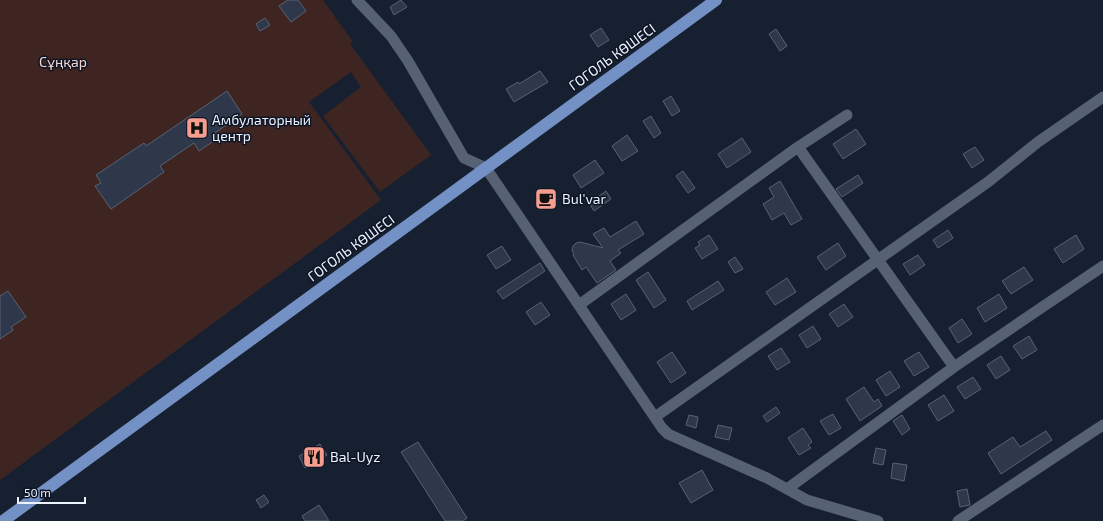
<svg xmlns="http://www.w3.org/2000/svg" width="1103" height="521" font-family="'Exo 2',sans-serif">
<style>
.green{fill:#3f2521}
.building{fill:#2e384a;stroke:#576275}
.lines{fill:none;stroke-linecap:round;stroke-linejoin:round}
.street{stroke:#566174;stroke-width:11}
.primary{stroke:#7491c6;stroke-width:12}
.labels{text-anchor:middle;stroke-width:3;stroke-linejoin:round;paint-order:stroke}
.street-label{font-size:14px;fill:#ecf2fe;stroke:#0e1626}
.park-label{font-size:14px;fill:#f5d5d0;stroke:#0e1626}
.poi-label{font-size:14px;fill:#ecf2fe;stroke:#0e1626;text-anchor:start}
</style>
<rect width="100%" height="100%" fill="#172030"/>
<!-- green -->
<path class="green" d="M0 0H323L353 42 350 44 431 155 380 192 323 116 361 87 351 72 309 102 381 200 0 480Z"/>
<!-- building -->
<path class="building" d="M288 0H298L306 11 291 22 279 6Z
M401 0 407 7 394 15 390 7Z
M265 18 270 25 260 31 256 24Z
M601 28 609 40 598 47 590 35Z
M776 29 787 46 780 51 769 34Z
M540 71 548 82 514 102 506 89 518 82 519 84Z
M227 91 242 114 215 133 218 138 199 151 194 143 160 166 164 172 111 209 95 186 101 183 96 175 144 143 146 146Z
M671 96 680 111 672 116 663 101Z
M651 116 661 133 654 138 643 121Z
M856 129 866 144 843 159 833 144Z
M627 135 638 151 622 161 612 146Z
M742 138 751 152 727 168 718 154Z
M975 147 984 160 972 168 963 154Z
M595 160 604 173 581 188 573 175Z
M683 171 695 188 688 193 676 176Z
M858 175 863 183 842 197 836 189Z
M780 181 802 219 791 225 784 213 772 220 763 204 774 197 769 188Z
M551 191 557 200 541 210 535 201Z
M606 191 611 199 594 211 589 203Z
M636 221 644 234 618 250 621 253 610 261 616 270 597 283 586 267 582 270 573 255 574 254 572 251 573 246 576 243 580 242 603 248 593 234 604 228 610 237Z
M948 230 953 238 938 248 933 240Z
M709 235 718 249 702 259 695 248 700 245 698 242Z
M1076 235 1084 249 1063 263 1054 249Z
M838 243 846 256 826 270 817 257Z
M502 246 511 260 496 269 487 255Z
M918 255 925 265 910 275 903 264Z
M735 257 743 269 735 273 728 262Z
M540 263 545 271 503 299 497 291Z
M1024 267 1033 280 1011 294 1002 281Z
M648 272 666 300 654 308 636 280Z
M787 278 796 292 775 305 766 292Z
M718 281 724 290 692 310 687 301Z
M8 291 26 317 11 327 13 330 0 339V296Z
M626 294 636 310 621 320 611 304Z
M999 294 1007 308 985 322 977 308Z
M541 302 550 315 535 325 526 312Z
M844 304 853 317 838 327 829 314Z
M962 319 972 334 958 343 949 328Z
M813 326 821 339 807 348 799 335Z
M1029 336 1037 350 1022 359 1013 346Z
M781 348 790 362 777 370 768 356Z
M672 352 686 373 671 383 657 362Z
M919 352 929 367 914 376 904 361Z
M1001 356 1010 370 996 379 987 365Z
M890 371 900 387 886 396 876 380Z
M973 377 981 389 965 399 957 387Z
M864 387 874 402 878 399 882 406 860 421 846 399Z
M944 395 954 411 938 421 928 405Z
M776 407 780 413 767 422 763 416Z
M833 414 841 428 829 435 820 421Z
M689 415 698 417 696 428 686 425Z
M902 415 910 429 902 435 893 421Z
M718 425 732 428 729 440 715 437Z
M803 428 812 442 808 445 811 448 799 455 788 438Z
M1046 431 1052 440 1001 474 988 453 1013 437 1020 447Z
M418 442 467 518 463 521H445L401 452Z
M320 444 327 455 305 468 299 456Z
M876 448 886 450 883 465 873 463Z
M893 463 907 465 904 481 891 478Z
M702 470 713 490 691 503 679 483Z
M967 489 970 505 960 507 957 491Z
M264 495 269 502 261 508 256 500Z
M319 505 329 521H305L302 516Z"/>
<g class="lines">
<!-- street -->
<path class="street" d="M357 0 391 36 408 61 464 158 486 168 662 428 668 434 767 478 807 500 878 521
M798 147 954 367
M579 305 798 147 847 115
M655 417 988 182 1038 142 1103 97
M787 489 954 367 1103 266
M958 521 1103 425"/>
<!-- primary -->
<path class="primary" d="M3 521 716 0"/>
</g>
<!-- icons -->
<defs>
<g id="hospital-square" transform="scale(1.15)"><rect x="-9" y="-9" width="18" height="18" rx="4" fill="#f59d8f" stroke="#0e1626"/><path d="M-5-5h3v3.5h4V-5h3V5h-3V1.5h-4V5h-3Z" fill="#111"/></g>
<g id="cafe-square" transform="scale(1.15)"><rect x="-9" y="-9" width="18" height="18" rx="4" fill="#f59d8f" stroke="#0e1626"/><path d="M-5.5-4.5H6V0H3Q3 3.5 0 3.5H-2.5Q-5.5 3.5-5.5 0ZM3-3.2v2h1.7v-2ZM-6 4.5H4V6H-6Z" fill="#111"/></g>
<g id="restaurant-square" transform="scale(1.15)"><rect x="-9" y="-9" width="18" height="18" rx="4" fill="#f59d8f" stroke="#0e1626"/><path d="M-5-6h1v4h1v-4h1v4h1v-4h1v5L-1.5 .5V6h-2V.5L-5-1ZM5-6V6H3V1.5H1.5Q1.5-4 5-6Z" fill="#111"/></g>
</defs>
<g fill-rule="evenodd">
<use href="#hospital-square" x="197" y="128"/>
<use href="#cafe-square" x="546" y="199"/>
<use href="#restaurant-square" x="314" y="457"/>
</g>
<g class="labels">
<!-- street labels -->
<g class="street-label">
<text transform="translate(612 57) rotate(-36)" y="5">ГОГОЛЬ КӨШЕСІ</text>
<text transform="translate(351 248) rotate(-36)" y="5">ГОГОЛЬ КӨШЕСІ</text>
</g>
<!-- park labels -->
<g class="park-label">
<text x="63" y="67">Сұңқар</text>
</g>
<!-- poi labels -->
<g class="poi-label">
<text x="212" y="125">Амбулаторный<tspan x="212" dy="16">центр</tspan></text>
<text x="562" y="204">Bul'var</text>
<text x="330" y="462">Bal-Uyz</text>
</g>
</g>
<!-- scale -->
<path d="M18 497v6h67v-6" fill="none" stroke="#ecf2fe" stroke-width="2"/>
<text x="24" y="497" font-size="12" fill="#ecf2fe" stroke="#0e1626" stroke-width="3" paint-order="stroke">50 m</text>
</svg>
